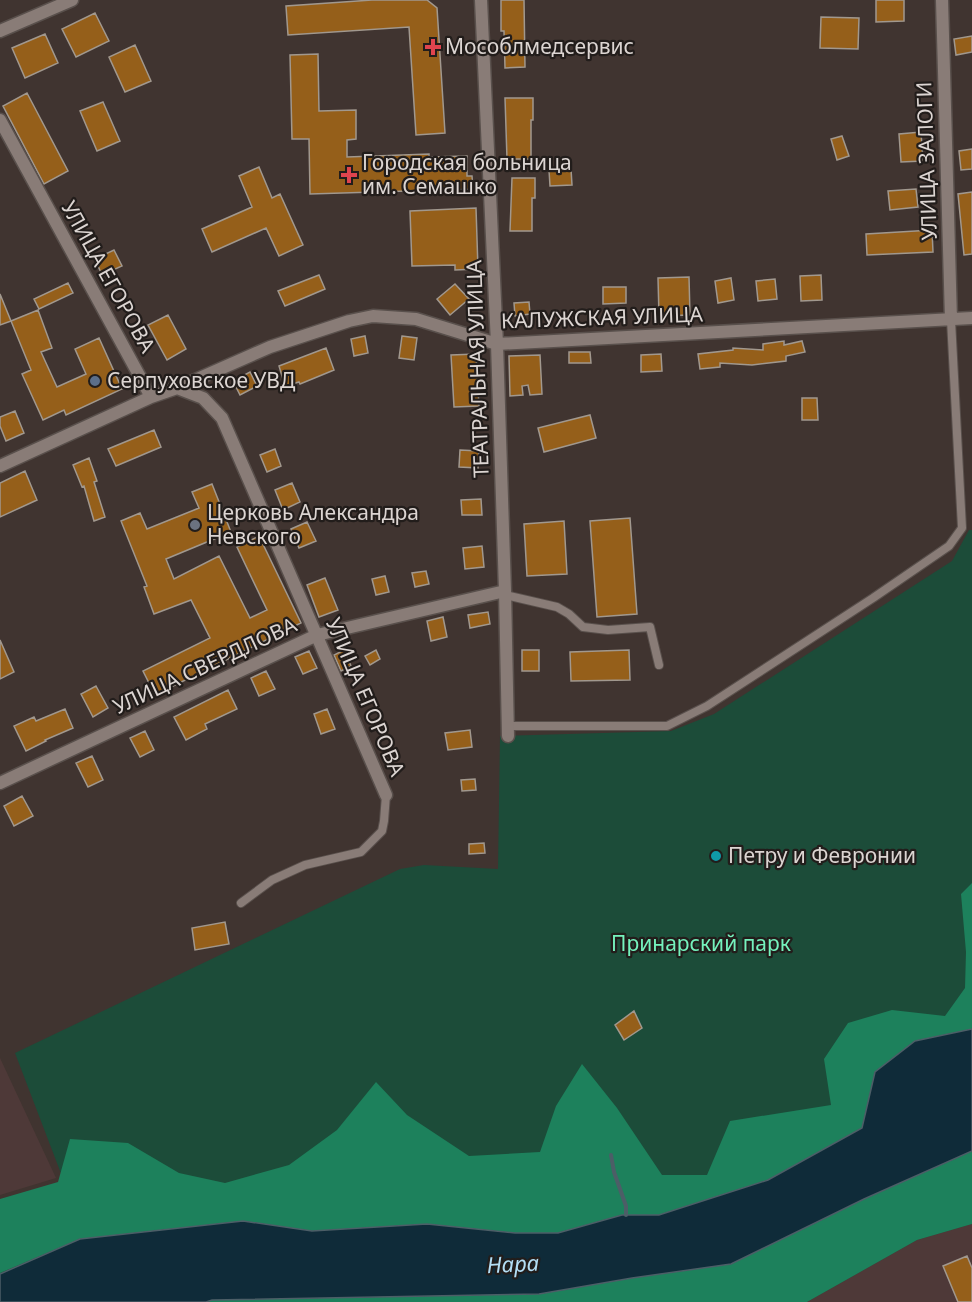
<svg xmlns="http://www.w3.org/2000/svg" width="972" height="1302" font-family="'Noto Sans',sans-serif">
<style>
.industrial{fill:#4e3938}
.green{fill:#1c4c39}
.forest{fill:#1d815c}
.water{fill:#0f2b39;stroke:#4c5e67;stroke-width:1.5}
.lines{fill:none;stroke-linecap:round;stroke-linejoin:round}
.stream{stroke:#4c5e67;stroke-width:4}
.building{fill:#955f1a;stroke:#a1988e;stroke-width:1.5}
.service-casing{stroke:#59504c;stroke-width:10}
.minor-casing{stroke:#59504c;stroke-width:15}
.tertiary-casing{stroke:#59504c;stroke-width:15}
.service{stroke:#897c77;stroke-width:8}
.minor{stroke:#897c77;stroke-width:12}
.tertiary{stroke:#897c77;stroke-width:12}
.health-dot{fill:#e0444e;stroke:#221d1b;stroke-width:2}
.service-dot{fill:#5c6f8a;stroke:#221d1b;stroke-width:2}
.worship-dot{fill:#6b7280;stroke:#221d1b;stroke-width:2}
.culture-dot{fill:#0f9aa8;stroke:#221d1b;stroke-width:2}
.labels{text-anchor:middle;stroke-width:4.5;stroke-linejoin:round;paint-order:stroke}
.poi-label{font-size:21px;fill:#dcd5d2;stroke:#221d1b;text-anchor:start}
.street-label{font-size:21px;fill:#dcd5d2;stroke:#221d1b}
.park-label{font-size:21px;fill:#75f2bd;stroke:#221d1b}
.water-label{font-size:22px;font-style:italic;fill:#b3def5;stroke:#221d1b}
</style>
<rect width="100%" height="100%" fill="#403430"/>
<!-- industrial -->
<path class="industrial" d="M0 1058 56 1178 0 1195Z
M972 1224V1302H807L917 1240Z"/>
<!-- green -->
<path class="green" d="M969 530H972V994L954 1033 915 1041 768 1180 105 1219 0 1286V1207L65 1184 15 1053 400 869 424 865 498 869 500 736 671 731 714 714 952 561Z"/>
<!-- forest -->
<path class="forest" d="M972 883V1029L915 1041 875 1072 862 1128 768 1180 659 1215H622L558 1233H515L427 1224 312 1231 243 1221 80 1239 0 1273V1199L58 1182 70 1139 128 1143 179 1173 225 1183 289 1165 337 1130 376 1082 407 1115 469 1156 540 1152 556 1106 582 1064 617 1108 662 1175H707L730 1121 831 1105 824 1059 848 1023 892 1010 945 1016 965 988 966 952 961 894Z
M972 1151V1224L917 1240 807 1302H206L212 1300 539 1294 632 1278 864 1199Z"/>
<!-- water -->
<path class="water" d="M972 1029V1151L864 1199 731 1264 632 1278 539 1294 212 1300 206 1302H0V1274L80 1239 243 1221 312 1231 427 1224 515 1233H558L622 1215H659L768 1180 862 1128 875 1072 915 1041Z"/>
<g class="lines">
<!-- stream -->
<path class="stream" d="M611 1155 614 1172 626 1206V1215"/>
</g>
<!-- building -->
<path class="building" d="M372 0H427L437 8 445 133 416 135 409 27 288 35 286 6Z
M501 0H524L525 67 505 68 504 31H501Z
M876 0H904V21L876 22Z
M95 13 109 41 76 57 62 29Z
M821 17 859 18 858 49 820 48Z
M45 34 58 63 25 78 12 48Z
M972 36V52L956 55 954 39Z
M135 45 151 81 125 92 109 57Z
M318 54 319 111 356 110V139L347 140V157L429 154V157L467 156V176H472L473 189 310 194 309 139H292L290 55Z
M27 93 68 171 44 184 3 106Z
M505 98H533V120H531V159H507Z
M103 102 120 141 97 151 80 111Z
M921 132 923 161 901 162 899 134Z
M842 136 849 156 837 160 831 139Z
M972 149V169L961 170 959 151Z
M259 167 272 198 280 194 303 245 279 256 266 228 212 252 202 229 252 207 239 176Z
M571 169 572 185 550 186 549 170Z
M512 178H535V198H532V231H510Z
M916 189 918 207 890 210 888 191Z
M972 192V254L964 255 958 194Z
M476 208 478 269 455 270V265L412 266 410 211Z
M932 230 933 252 867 255 866 234Z
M114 250 122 266 102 275 95 259Z
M319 275 325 289 285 306 278 291Z
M821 275 822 300 801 301 800 276Z
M689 277 690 315 659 316 658 278Z
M731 278 734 300 718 303 715 281Z
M775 279 777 299 758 301 756 281Z
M68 283 73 293 39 309 34 299Z
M455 284 469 299 450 315 437 299Z
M603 287H626V303L603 304Z
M0 294 11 321 0 325Z
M529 302 530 314 515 316 514 303Z
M38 310 52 348 41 352 57 387 86 374 75 349 99 338 122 389 66 415 64 410 43 420 22 374 31 370 11 321Z
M168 315 186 349 167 360 148 325Z
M365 336 368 353 354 356 351 339Z
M402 336 417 338 414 360 399 358Z
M784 341V345L802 341 805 352 786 356V361L752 365 720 363V367L700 369 698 354 733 350V348L763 350V344Z
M326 348 334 370 300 384 299 382 285 386 279 366Z
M569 352H590L591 363H569Z
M476 354 479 406 454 407 451 355Z
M661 354 662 371 641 372V355Z
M540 355 542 394 530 395 528 385 522 386 523 395 510 396 509 356Z
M250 372 257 386 240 395 233 381Z
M802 398H817L818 420H802Z
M15 411 24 433 6 441 0 426V417Z
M590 415 596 438 544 452 538 428Z
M154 430 161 447 116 466 108 449Z
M275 449 281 466 267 472 260 455Z
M460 450 479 451 478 468 459 467Z
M89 458 97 481 94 482 105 517 94 521 84 486 82 487 73 465Z
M25 471 37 500 0 517V483Z
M292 483 300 502 283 510 275 490Z
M212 484 231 532 166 559 174 579 219 556 250 618 267 610 237 547 259 536 301 623 155 695 143 671 210 638 191 600 154 614 144 587 147 586 121 521 140 513 147 529 199 508 192 492Z
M481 499 482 515H462L461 500Z
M630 518 637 614 597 617 590 521Z
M564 521 567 574 527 576 524 524Z
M307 522 316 541 299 548 291 529Z
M482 546 484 567 465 569 463 548Z
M426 571 429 584 415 587 412 573Z
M385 576 389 592 376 595 372 579Z
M325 578 338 610 319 617 307 585Z
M488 612 490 624 470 628 468 615Z
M443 617 447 637 431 641 427 621Z
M0 640 14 672 0 679Z
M344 650 351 666 341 671 334 655Z
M376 650 380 659 370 665 365 656Z
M522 650H539V671H522Z
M629 650 630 680 571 681 570 652Z
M309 651 317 668 303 674 295 657Z
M266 671 275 689 259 696 251 678Z
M96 686 108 708 93 717 81 694Z
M228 690 237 709 205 724 207 729 186 740 174 717Z
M65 709 73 728 45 740 46 741 26 751 14 726 34 717 36 721Z
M327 709 335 729 321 734 314 714Z
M470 730 472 747 448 750 445 733Z
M145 731 154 750 140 757 130 738Z
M92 756 103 780 88 787 76 763Z
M475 779 476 790 462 791 461 780Z
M22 796 33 816 14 826 4 806Z
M484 843 485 853 469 854V844Z
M225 922 229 944 195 950 192 928Z
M634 1011 642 1028 624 1040 615 1025Z
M967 1256 972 1268V1302H958L943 1266Z"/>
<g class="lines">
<!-- service casing -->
<g class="service-casing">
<path id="service" d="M505 595 557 607 569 614 583 627 608 630 650 627 659 665
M508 726H667L707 706 873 598 949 546 962 528 951 320
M241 903 272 880 305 865 361 852 382 831 384 821 386 795"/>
</g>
<!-- minor casing -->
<g class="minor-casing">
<path id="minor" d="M481 0 497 344 505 591 508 736
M942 0 951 320
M0 120 151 397
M177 388 270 347 349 321 373 316 416 319 497 344 972 318
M0 466 151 397 177 388 203 398 222 418 386 795
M0 783 317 635 505 591"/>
</g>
<!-- tertiary casing -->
<g class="tertiary-casing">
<path id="tertiary" d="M0 31 72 0"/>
</g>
<!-- service -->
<use href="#service" class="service"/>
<!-- minor -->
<use href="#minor" class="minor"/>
<!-- tertiary -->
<use href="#tertiary" class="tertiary"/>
</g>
<!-- markers -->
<g class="health-dot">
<path d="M430 38h6v6h6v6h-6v6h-6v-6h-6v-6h6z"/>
<path d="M346 166h6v6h6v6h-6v6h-6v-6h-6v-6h6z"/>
</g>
<circle class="service-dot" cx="95" cy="381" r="6"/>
<circle class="worship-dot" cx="195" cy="525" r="6"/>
<circle class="culture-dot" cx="716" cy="856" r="6"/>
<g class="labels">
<!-- poi labels -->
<g class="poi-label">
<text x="445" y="54">Мособлмедсервис</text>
<text x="362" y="170">Городская больница<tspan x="362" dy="24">им. Семашко</tspan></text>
<text x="107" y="388">Серпуховское УВД</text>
<text x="207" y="520">Церковь Александра<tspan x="207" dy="24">Невского</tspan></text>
<text x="728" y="863">Петру и Февронии</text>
</g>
<!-- street labels -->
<g class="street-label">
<text transform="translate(927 161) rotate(-92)" y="7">УЛИЦА ЗАЛОГИ</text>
<text transform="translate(108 277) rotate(61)" y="7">УЛИЦА ЕГОРОВА</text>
<text transform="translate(602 318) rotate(-2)" y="7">КАЛУЖСКАЯ УЛИЦА</text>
<text transform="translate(478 369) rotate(-92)" y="7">ТЕАТРАЛЬНАЯ УЛИЦА</text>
<text transform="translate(205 666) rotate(-25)" y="7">УЛИЦА СВЕРДЛОВА</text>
<text transform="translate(365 697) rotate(67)" y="7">УЛИЦА ЕГОРОВА</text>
</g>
<!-- park labels -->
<g class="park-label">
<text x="701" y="951">Принарский парк</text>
</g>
<!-- water labels -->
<g class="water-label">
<text transform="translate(513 1264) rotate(-3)" y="8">Нара</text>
</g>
</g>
</svg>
